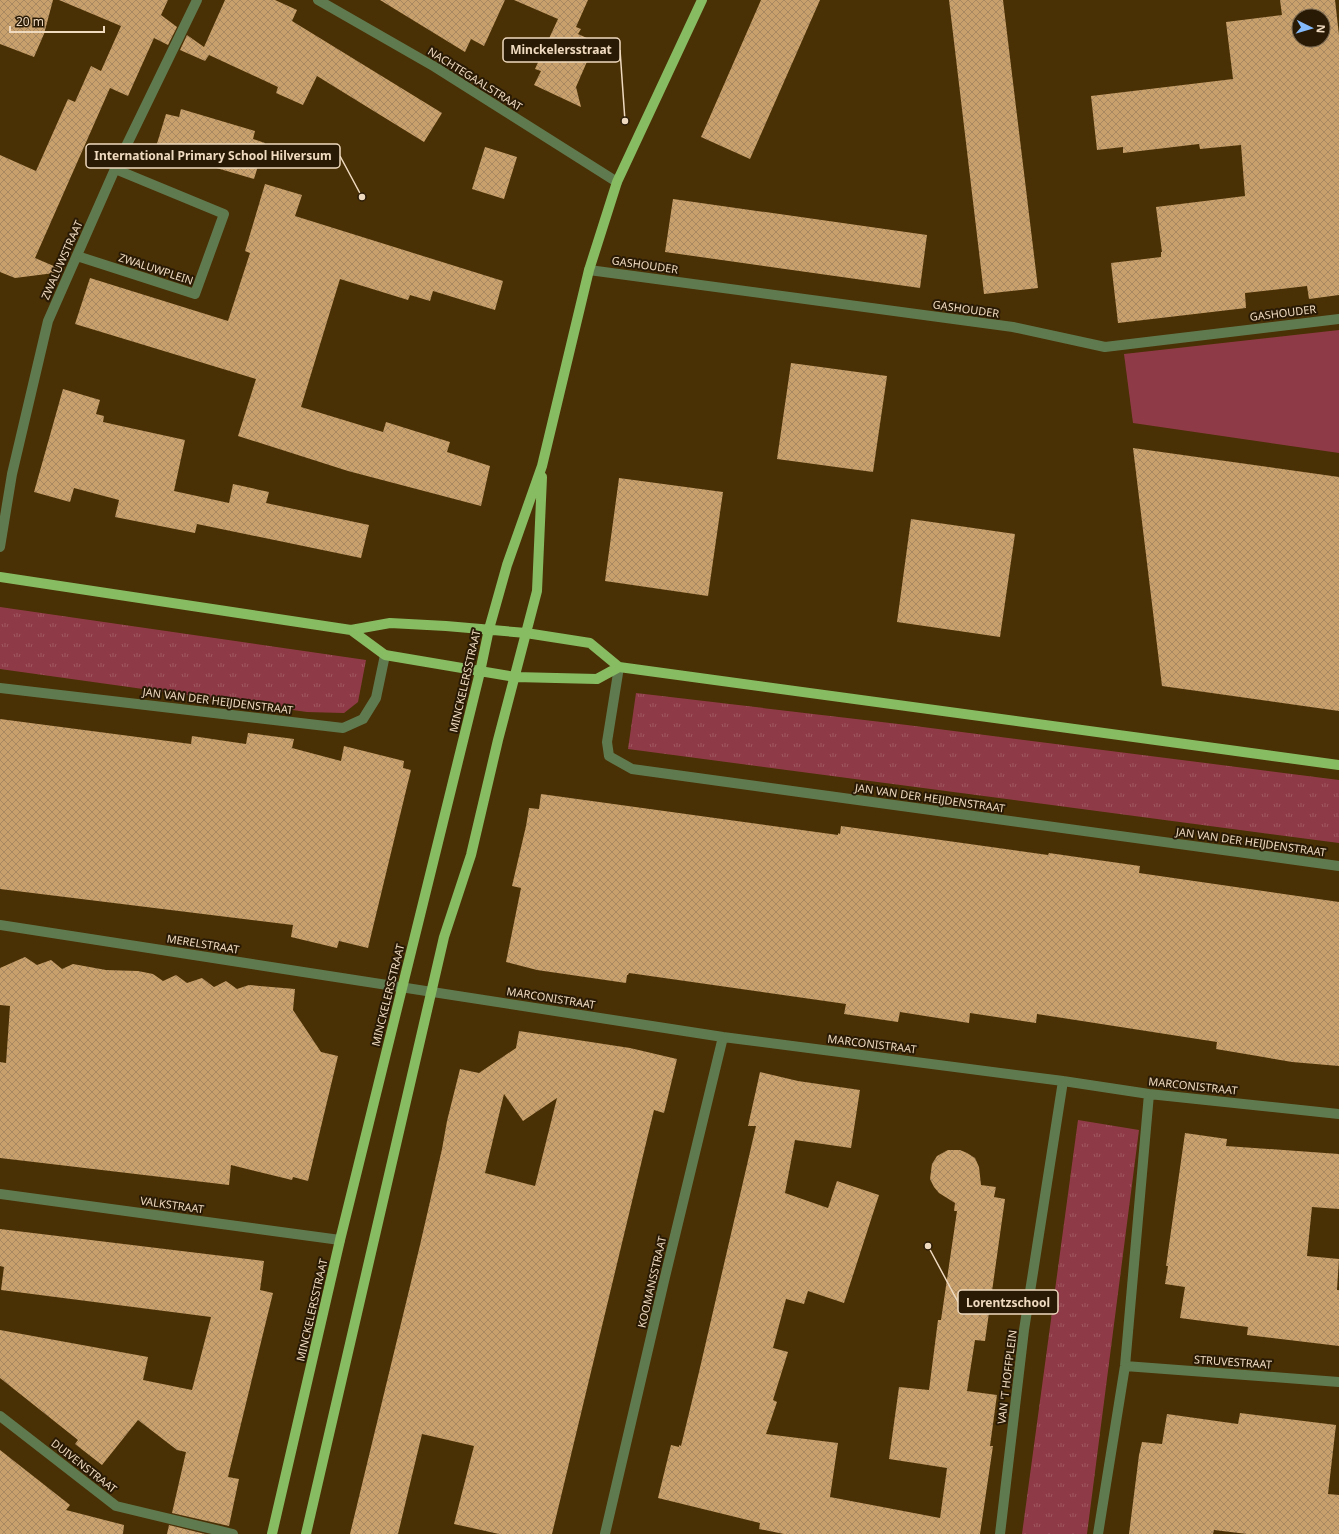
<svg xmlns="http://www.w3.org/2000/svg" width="1339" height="1534" font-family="'Noto Sans',sans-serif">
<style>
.grass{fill:url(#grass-tufts)}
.park{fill:#8f3b47}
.building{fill:url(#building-cross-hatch);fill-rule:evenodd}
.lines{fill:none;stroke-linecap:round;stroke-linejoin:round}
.minor{stroke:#607a50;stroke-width:10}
.major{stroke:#87bc63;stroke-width:10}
.labels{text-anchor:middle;stroke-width:4;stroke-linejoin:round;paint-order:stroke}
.street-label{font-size:11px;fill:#efdac0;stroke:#291a05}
.leader{fill:none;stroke:#efdac0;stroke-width:1.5}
.callout-dot{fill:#efdac0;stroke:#291a05;stroke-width:1.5}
.callout{fill:#291a05;stroke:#efdac0;stroke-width:1.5}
.callout-label{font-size:12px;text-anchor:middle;font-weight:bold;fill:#efdac0}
</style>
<defs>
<pattern id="grass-tufts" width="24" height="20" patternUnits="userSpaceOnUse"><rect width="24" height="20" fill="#8f3b47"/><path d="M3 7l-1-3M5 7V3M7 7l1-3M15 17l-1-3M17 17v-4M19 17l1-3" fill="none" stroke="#9f5760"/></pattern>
<pattern id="building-cross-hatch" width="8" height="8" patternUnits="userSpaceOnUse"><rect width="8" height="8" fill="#c7a06c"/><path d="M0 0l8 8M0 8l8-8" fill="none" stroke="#a78860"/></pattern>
</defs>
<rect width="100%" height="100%" fill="#4a3005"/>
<!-- grass -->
<path class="grass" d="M0 607 366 660 358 702 344 713 307 712 0 669Z
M636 693 907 725 1339 780V843L628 749Z
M1078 1120 1139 1130 1087 1534H1022Z"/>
<!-- park -->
<path class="park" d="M1339 330V453L1133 423 1124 354Z"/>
<!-- building -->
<path class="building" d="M0 0H53L44 34 34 57 0 44Z
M59 0H168L161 15 177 27 168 45 154 38 128 96 110 88 35 258 63 270 62 272 15 278 0 272V155L36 171 68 99 75 102 91 66 101 71 121 26Z
M225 0H275L297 10 292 21 442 113 424 142 317 76 303 105 276 93 278 87 209 55 205 61 180 50 187 35 204 47Z
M380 0H505L484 46 471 39 465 52Z
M514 0H588L576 27 581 29 578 34 611 49 589 57 576 87 581 107 534 85 541 71 535 69 558 19Z
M761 0H820L750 159 701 137Z
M949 0H1003L1038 288 984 294Z
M1280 0H1335L1339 35V295L1309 299 1307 286 1245 293 1246 308 1118 323 1111 263 1161 257V252H1162L1156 207 1245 196 1241 145 1200 149 1199 144 1123 153V147L1097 150 1091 96 1233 79 1226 22 1282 15ZM1299 16H1323V40H1299Z
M181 109 255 131 253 139 265 143 254 179 155 150 166 114 179 117Z
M485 147 517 157 504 199 472 189Z
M265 184 302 195 295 216 503 281 495 310 433 291 430 301 410 295 408 300 340 279 301 407 383 432 386 422 450 442 447 452 490 466 481 506 348 471 238 436 256 379 75 324 90 278 228 321 250 253 245 251Z
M673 199 927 235 920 288 665 252Z
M791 363 887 376 873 472 777 459Z
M63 389 100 400 96 414 104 416 103 422 185 440 174 491 229 503 233 484 269 492 266 503 369 525 361 558 197 524 195 533 115 517 119 500 74 488 70 502 34 492Z
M1133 448 1339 477V711L1162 686Z
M619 478 723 492 708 596 605 581Z
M911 519 1015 534 1000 637 897 622Z
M0 719 191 744 192 736 246 744 248 733 294 739 292 748 341 761 344 746 404 761 403 768 411 770 368 948 339 941 337 948 291 937 293 925 0 889Z
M541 794 838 835V833L840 834 841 826 1048 855 1049 853 1140 866 1139 873 1339 902V1066L1292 1062 1216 1049 1217 1042 1037 1014 1036 1023 970 1013 969 1023 900 1012 898 1022 844 1014 846 1004 629 973 628 975H627L626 983 537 970 506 962 521 888 512 886 526 826 529 808 539 809Z
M25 957 37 965 51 960 62 969 73 964 106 970 138 971 153 974 163 981 176 975 187 983 202 978 214 987 226 981 237 989 249 985 295 989 293 1010 321 1052 338 1056 308 1181 293 1177 292 1180 231 1165 229 1185 0 1158V1062L6 1063 10 1006 0 1005V968Z
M519 1031 630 1048 677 1059 664 1113 654 1110 552 1534H499L454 1524 474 1446 422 1434 398 1534H350L420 1245 442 1149 447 1121 460 1069 479 1073 516 1048ZM504 1094 523 1121 557 1098 535 1186 485 1173Z
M760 1072 798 1081 860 1090 851 1148 795 1140 785 1193 828 1208 837 1181 879 1195 844 1303 808 1291 804 1304 786 1299 773 1348 788 1352 773 1400 777 1402 766 1434 838 1443 830 1497 940 1518 947 1468 889 1459 899 1387 929 1390 938 1320H941L957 1211H954L955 1203 939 1193 934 1187 930 1179 932 1164 937 1156 948 1150H960L967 1153 975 1158 979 1167 981 1185 996 1187 994 1197 1005 1199 985 1341 975 1340 967 1391 997 1395 990 1446H993L980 1534H784L759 1529 760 1523 658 1498 671 1445 679 1447V1445L681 1446 699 1372 756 1126H748Z
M1185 1133 1227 1139 1226 1146 1339 1154V1209L1312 1207 1307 1256 1339 1259 1337 1290H1339V1346L1247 1335 1248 1327 1180 1318 1185 1287 1165 1284 1168 1266H1166Z
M0 1229 264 1261 260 1290 273 1293 228 1477 239 1479 229 1526 172 1513 186 1452 177 1450 138 1420 102 1465 75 1444 78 1440 0 1378V1330L148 1357 143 1380 192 1390 211 1317 1 1290 4 1267 0 1266Z
M1240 1413 1336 1425 1328 1494 1339 1495V1534H1247L1214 1530 1213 1534H1129L1139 1455 1142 1442 1162 1444 1167 1414 1238 1424Z
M0 1450 70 1505 66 1510 124 1525 123 1534H0Z
M169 1525 205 1534H167Z"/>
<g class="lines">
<!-- minor -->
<path class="minor" d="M318 0 435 67 617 182
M77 256 195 294 224 214 115 169
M589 270 1013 327 1105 347 1339 319
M0 547 12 474 48 321 115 169 197 0
M619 667 607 742 609 756 632 769 1339 866
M0 688 343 728 363 719 376 698 385 655
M0 925 723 1037 1063 1081 1149 1094 1339 1114
M0 1194 340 1240
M1125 1366 1339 1382
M0 1416 116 1506 233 1534
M605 1534 664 1281 723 1037
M1000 1534 1024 1330 1063 1081
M1098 1534 1125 1366 1149 1094"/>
<!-- major -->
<path class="major" d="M0 577 351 630 390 623 446 626 526 633 590 643 619 667 1339 765
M351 630 385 655 515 677 597 679 619 667
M272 1534 340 1240 480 672 489 629 507 565 542 466 589 270 617 182 702 0
M306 1534 444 937 471 855 498 740 537 591 542 477"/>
</g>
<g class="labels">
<!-- street labels -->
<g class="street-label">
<text transform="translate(475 79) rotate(32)" y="4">NACHTEGAALSTRAAT</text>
<text transform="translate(62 260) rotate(-66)" y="4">ZWALUWSTRAAT</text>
<text transform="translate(645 265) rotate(8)" y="4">GASHOUDER</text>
<text transform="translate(156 269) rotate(18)" y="4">ZWALUWPLEIN</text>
<text transform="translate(966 309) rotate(8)" y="4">GASHOUDER</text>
<text transform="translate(1283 313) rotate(-7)" y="4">GASHOUDER</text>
<text transform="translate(465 681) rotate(-77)" y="4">MINCKELERSSTRAAT</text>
<text transform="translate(218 701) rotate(7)" y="4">JAN VAN DER HEIJDENSTRAAT</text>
<text transform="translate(930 798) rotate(8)" y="4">JAN VAN DER HEIJDENSTRAAT</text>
<text transform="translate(1251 842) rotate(8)" y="4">JAN VAN DER HEIJDENSTRAAT</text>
<text transform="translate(203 944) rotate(9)" y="4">MERELSTRAAT</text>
<text transform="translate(388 995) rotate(-76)" y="4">MINCKELERSSTRAAT</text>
<text transform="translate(551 998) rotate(9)" y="4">MARCONISTRAAT</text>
<text transform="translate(872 1044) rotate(7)" y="4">MARCONISTRAAT</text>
<text transform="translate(1193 1086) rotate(6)" y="4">MARCONISTRAAT</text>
<text transform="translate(172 1205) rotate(8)" y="4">VALKSTRAAT</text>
<text transform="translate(652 1282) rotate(-77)" y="4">KOOMANSSTRAAT</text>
<text transform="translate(312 1310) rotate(-77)" y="4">MINCKELERSSTRAAT</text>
<text transform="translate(1233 1362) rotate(4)" y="4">STRUVESTRAAT</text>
<text transform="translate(1007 1377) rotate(-83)" y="4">VAN 'T HOFFPLEIN</text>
<text transform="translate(84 1466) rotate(38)" y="4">DUIVENSTRAAT</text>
</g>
</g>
<!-- callouts -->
<path class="leader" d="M625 121L620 50M362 197L340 156M928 1246L958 1302"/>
<g class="callout-dot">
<circle cx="625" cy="121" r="4"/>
<circle cx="362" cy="197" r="4"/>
<circle cx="928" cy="1246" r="4"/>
</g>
<g class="callout">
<rect x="503" y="38" width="117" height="24" rx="4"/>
<rect x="86" y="144" width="254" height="24" rx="4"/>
<rect x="958" y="1290" width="100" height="24" rx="4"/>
</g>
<g class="callout-label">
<text x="561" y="54">Minckelersstraat</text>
<text x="213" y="160">International Primary School Hilversum</text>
<text x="1008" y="1307">Lorentzschool</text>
</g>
<!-- north arrow -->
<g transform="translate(1311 28) rotate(95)"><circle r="19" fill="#291a05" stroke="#786750"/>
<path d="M0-3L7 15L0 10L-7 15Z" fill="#86bbfb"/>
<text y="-6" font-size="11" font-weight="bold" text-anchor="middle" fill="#efdac0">N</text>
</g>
<!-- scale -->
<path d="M10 26v6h94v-6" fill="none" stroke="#efdac0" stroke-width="2"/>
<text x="16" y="26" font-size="12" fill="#efdac0" stroke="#291a05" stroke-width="3" paint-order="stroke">20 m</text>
</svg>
